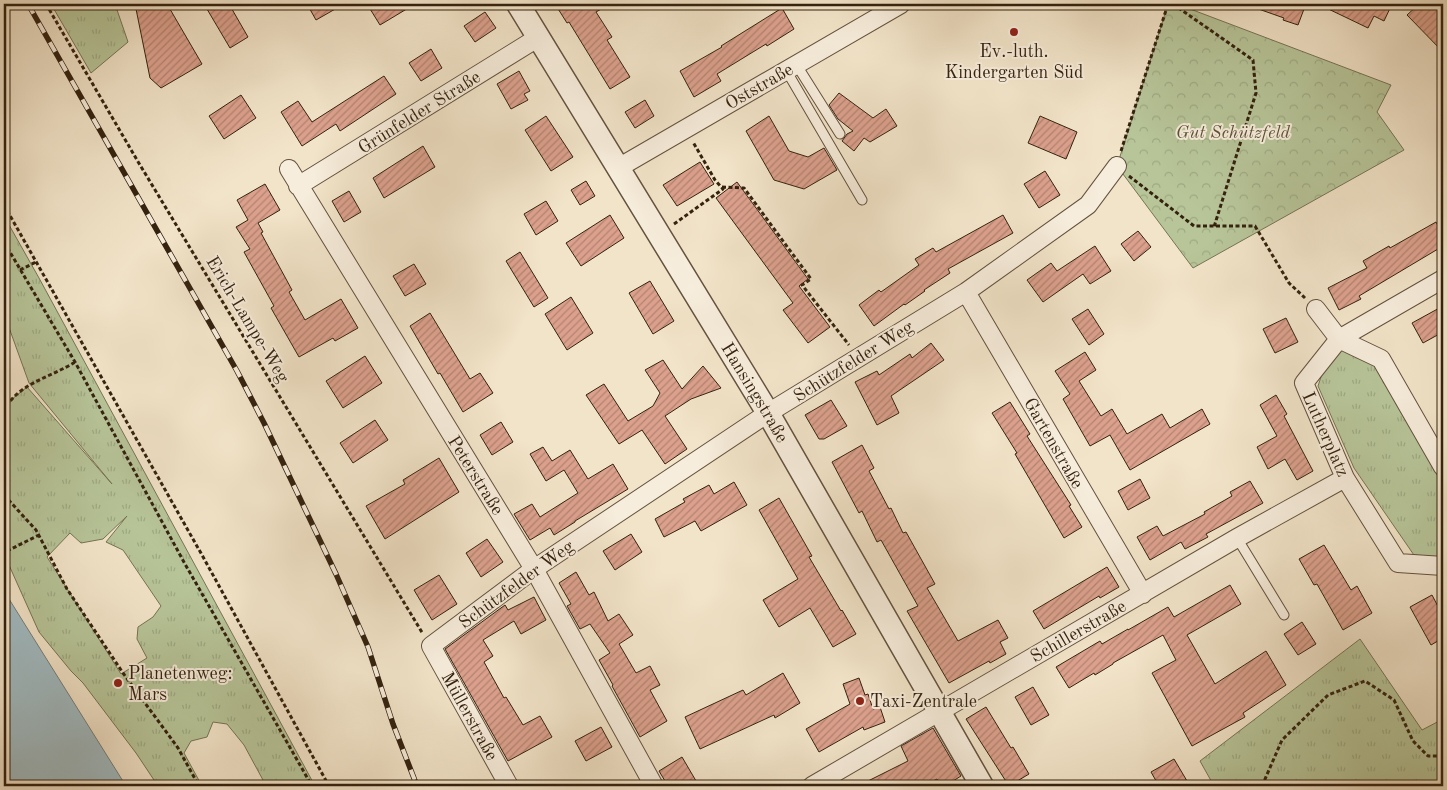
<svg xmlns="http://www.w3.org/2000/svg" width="1447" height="790" font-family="'Old Standard TT',serif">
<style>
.grass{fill:url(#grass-tufts);stroke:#767454;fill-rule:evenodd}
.forest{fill:url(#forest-crowns);stroke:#767454}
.water{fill:#a1bbc2;stroke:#757e7a}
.building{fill:url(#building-hatch);stroke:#34220f}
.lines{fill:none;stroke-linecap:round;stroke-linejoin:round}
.service-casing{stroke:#64523e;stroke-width:11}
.minor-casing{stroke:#64523e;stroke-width:20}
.tertiary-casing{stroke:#64523e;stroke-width:25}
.path{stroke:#34220f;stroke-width:3;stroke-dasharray:4 2.5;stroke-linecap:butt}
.service{stroke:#f7eddc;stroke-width:9}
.minor{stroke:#f7eddc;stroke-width:18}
.tertiary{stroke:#f7eddc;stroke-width:22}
.rail-casing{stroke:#34220f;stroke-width:5.5}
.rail{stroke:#f7eddc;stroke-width:4;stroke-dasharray:11;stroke-linecap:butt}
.poi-dot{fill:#8f2418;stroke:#f7eddc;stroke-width:2}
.labels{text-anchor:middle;stroke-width:4;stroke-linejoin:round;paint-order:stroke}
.poi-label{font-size:18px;fill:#34220f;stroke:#f7eddc;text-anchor:start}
.street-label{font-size:18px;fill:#34220f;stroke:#f7eddc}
.park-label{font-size:18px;font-style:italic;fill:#5b5338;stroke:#f7eddc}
</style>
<defs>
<pattern id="grass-tufts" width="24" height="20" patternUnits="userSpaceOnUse" patternTransform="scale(1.25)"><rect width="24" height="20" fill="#b7c599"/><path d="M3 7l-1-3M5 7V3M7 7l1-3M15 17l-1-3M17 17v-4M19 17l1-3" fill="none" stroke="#9ea983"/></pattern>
<pattern id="forest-crowns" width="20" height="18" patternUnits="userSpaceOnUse" patternTransform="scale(1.25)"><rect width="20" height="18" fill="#b7c599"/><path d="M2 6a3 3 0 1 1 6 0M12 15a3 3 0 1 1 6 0" fill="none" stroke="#9ea983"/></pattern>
<pattern id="building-hatch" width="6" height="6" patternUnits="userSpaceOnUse" patternTransform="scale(1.25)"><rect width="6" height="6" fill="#dca18d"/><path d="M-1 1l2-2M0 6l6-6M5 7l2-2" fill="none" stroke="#b38372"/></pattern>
</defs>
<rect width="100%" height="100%" fill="#f2e4c9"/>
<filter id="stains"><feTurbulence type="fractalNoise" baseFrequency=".004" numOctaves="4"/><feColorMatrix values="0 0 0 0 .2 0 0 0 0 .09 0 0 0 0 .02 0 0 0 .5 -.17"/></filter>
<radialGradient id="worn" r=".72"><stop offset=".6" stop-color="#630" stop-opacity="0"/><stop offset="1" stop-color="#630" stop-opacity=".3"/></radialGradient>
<!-- grass -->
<path class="grass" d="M51 4H115L128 42 91 73Z
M4 216 39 278 315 786H263V780L244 745 227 724 213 722 207 737 191 741 184 753 202 786H158L136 753 83 683 71 671 39 632 4 554V479L5 477 4 412 12 399 27 387 112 484 29 383 7 322 4 321ZM127 516 106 542 123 550 161 606 153 617 138 627 137 639 147 658 121 674 47 557 70 533 81 543 103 539Z
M1346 346 1380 363 1442 471 1443 477V561L1416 558 1354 468 1318 386 1326 362Z
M1360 639 1422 730 1443 719V786H1214L1200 761Z"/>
<!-- forest -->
<path class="forest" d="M1168 4H1177L1391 85 1377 112 1404 150 1193 268 1117 166Z"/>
<!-- water -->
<path class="water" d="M4 591 126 786H4Z"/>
<!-- building -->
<path class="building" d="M135 4H167L202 64 161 88 150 78Z
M204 4H229L248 37 230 48Z
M307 4H344L316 20Z
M367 4H415L380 25Z
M555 4H610L596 12 612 37 607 40 630 77 610 89 569 22 567 23Z
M1250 4H1291L1304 9 1298 25 1283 20 1284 18 1250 6Z
M1318 4H1392L1384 21 1374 16 1368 28Z
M1419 4H1431L1443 16V52L1407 15Z
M782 8 794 29 767 46 766 44 717 74 721 81 694 97 680 71 722 47 721 46Z
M485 12 496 28 475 42 464 26Z
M431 49 442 68 421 81 409 63Z
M519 71 530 91 524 94 528 100 511 109 497 84Z
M384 76 396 94 340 131 336 124 302 146 281 112 298 101 312 122Z
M839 93 873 118 886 109 897 126 870 142 864 138 854 151 842 141 847 134 853 131 838 119 829 105Z
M241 95 256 118 224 139 209 116Z
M645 100 654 116 635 128 625 112Z
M546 116 573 157 551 171 525 130Z
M769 116 789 151 808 157 824 148 837 170 804 189 774 180 746 131Z
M1040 116 1077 132 1066 159 1028 143Z
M423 146 435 167 384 198 373 178Z
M700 162 714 184 677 206 663 185Z
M1045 171 1060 195 1039 208 1024 184Z
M586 181 595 196 580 205 571 190Z
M737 182 808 279 799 286 830 327 808 343 783 310 793 303 716 198Z
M265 184 280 210 258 223 263 232 261 233 292 290 289 292 305 320 341 299 358 328 335 341 333 338 299 357 271 308 274 306 244 252 250 249 236 227 248 220 237 200Z
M349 191 361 212 344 222 332 201Z
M546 201 558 221 536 235 524 214Z
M610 215 624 238 581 266 566 243Z
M1003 215 1013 233 948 269 950 273 924 290 925 291 905 305 904 304 874 326 859 305 879 290 881 292 919 265 915 259 933 248 936 252Z
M1436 222 1443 235V246L1359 296 1361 299 1339 310 1328 288 1367 268 1363 261 1389 246 1390 248Z
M1138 231 1151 247 1134 261 1121 244Z
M1095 246 1111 271 1090 284 1083 274 1043 302 1027 280 1051 263 1057 271Z
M520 252 548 298 534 307 506 261Z
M414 264 426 284 405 296 393 276Z
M650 281 674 321 653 334 629 293Z
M571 297 593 333 567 350 545 314Z
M1443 306V332L1423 343 1412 323Z
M1088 309 1104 334 1089 345 1072 319Z
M430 313 470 379 480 373 493 393 463 412 440 373 438 374 410 326Z
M1286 318 1298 342 1275 353 1263 329Z
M931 343 944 360 891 396 899 413 877 425 855 382 877 371 879 375 910 354 912 358Z
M1085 352 1096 370 1079 381 1101 416 1112 409 1127 434 1162 414 1170 428 1202 409 1210 424 1130 470 1110 435 1090 446 1063 399 1070 394 1055 371Z
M365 356 382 383 343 408 326 381Z
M663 360 682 389 703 366 721 388 691 399 665 416 687 449 665 464 642 430 619 444 586 395 604 384 628 421 653 406 660 393 645 370Z
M1276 395 1287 414 1284 416 1313 471 1297 480 1285 459 1268 469 1257 447 1277 436 1260 405Z
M831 400 847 426 824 439H819L805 415Z
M1010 402 1030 434 1027 436 1071 505 1069 506 1082 527 1064 538 1015 454 1017 453 992 413Z
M375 420 388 440 353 463 340 443Z
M501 422 513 442 492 455 480 435Z
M862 445 874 468 869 471 889 509 891 508 903 533 906 532 935 584 927 588 958 641 998 620 1008 638 1000 642 1006 654 990 663 989 661 949 683 907 611 918 606 881 540 877 542 862 511 859 513 832 462Z
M543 447 552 461 570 450 588 479 613 464 628 489 575 521V522L554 535 550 528 530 540 514 514 532 504 540 517 578 493 564 470 546 481 530 454Z
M439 458 459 492 385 539 366 506 405 484 403 480Z
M1140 479 1150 498 1128 510 1118 491Z
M1250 481 1263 503 1206 534 1208 537 1185 549 1181 542 1150 560 1137 537 1157 526 1163 536 1205 514 1204 512 1232 496 1230 492Z
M734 482 747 505 701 531 695 521 664 537 655 519 685 502 683 499 709 485 714 494Z
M779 498 812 556 809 557 841 611 842 610 856 634 833 647 810 608 779 627 763 600 798 579 759 510Z
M631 534 642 552 615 570 603 551Z
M487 539 503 562 481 577 466 553Z
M1324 545 1351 590 1357 586 1372 613 1343 630 1317 584 1314 585 1299 559Z
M1107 567 1119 587 1100 598 1099 596 1044 629 1033 611Z
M576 572 589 595 594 592 608 621 619 614 633 635 619 644 636 673 650 666 660 685 650 690 667 721 640 737 612 686 613 685 599 660 610 653 590 624 580 629 567 606 571 604 559 583Z
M439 575 457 604 432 620 414 590Z
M1230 585 1241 604 1187 635 1215 684 1266 651 1286 685 1243 713 1245 717 1192 746 1152 673 1176 660 1163 635 1113 663V664L1095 675 1094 673 1069 688 1056 667 1100 641 1102 644 1128 629V630L1168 607 1174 617Z
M1432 595 1443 616V638L1431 645 1410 607Z
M534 597 546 620 521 634 514 621 483 640 493 656 484 662 504 698 506 697 523 725 540 716 552 737 508 761 445 649 505 605 508 610Z
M1302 622 1316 644 1298 655 1284 634Z
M783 673 800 703 775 718 774 715 700 749 685 717 743 690 746 695Z
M859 678 865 695 868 694 873 709 880 707 885 722 864 730 863 727 819 752 806 729 850 704 843 684Z
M1033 687 1049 715 1031 725 1015 697Z
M986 707 1011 748 1013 747 1029 774 1009 786 966 719Z
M601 727 612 747 586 761 575 741Z
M933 728 961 776 945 786H941L937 779 923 786H858L908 761 901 746Z
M682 757 699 786H668L659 771Z
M1174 759 1190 786H1159L1151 772Z"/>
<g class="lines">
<!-- service casing -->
<g class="service-casing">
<path id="service" d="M796 64 840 134
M786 70 862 200
M1237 538 1284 615"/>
</g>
<!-- minor casing -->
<g class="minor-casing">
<path id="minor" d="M618 168 901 4
M289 169 534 569 654 786
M298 186 539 37
M966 292 1143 594
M1316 309 1339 339 1443 279
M1443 467 1381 359 1339 339 1304 383 1345 478 1398 563 1443 566
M509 786 431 646 534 569 768 413 966 292 1088 205 1117 166
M812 786 1237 538 1345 478"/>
</g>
<!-- tertiary casing -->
<g class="tertiary-casing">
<g id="tertiary">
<path id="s1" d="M518 4 768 413 982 786"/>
</g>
</g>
<!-- path -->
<path class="path" d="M46 4 137 160 423 634
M1173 4 1253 60 1256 93 1214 227
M1121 151 1168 4
M1129 176 1194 226H1255L1289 283 1305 298
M722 187 744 188 811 279 802 285 849 345
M4 205 202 555 329 786
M674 224 723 189 715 180 693 142
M4 242 75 362 185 564 312 786
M20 270 36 262
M4 412C15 384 52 377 75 362
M4 463 5 478 4 479
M4 495 36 530 67 589 123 673 178 748 199 786
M7 551 39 535
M1262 786 1282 740 1328 695 1365 681 1394 700 1413 741 1428 756H1443"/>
<!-- service -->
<use href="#service" class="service"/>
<!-- minor -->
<use href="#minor" class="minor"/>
<!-- tertiary -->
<use href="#tertiary" class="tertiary"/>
<!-- rail casing -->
<g class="rail-casing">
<path id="rail" d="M28 4 237 371 264 423 336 574 368 647 393 724 417 786"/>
</g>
<!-- rail -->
<use href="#rail" class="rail"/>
</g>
<!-- markers -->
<g class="poi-dot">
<circle cx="1014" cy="32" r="5"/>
<circle cx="118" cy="683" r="5"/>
<circle cx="860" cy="701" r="5"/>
</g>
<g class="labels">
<!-- poi labels -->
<g class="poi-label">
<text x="1014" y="57" text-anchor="middle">Ev.-luth.<tspan x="1014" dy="21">Kindergarten Süd</tspan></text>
<text x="128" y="679">Planetenweg:<tspan x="128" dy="21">Mars</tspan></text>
<text x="870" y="707">Taxi-Zentrale</text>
</g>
<!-- street labels -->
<g class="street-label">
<text transform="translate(759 86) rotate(-30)" y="6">Oststraße</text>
<text transform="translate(419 112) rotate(-32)" y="6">Grünfelder Straße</text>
<text transform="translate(248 319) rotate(59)" y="6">Erich-Lampe-Weg</text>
<text transform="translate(853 361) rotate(-32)" y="6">Schützfelder Weg</text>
<text dy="6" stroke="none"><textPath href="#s1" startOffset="455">Hansingstraße</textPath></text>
<text transform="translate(1326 434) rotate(66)" y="6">Lutherplatz</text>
<text transform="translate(1054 443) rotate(60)" y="6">Gartenstraße</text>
<text transform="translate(476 475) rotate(58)" y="6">Peterstraße</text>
<text transform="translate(516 584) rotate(-36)" y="6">Schützfelder Weg</text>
<text transform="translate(1078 631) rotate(-30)" y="6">Schillerstraße</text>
<text transform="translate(470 716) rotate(61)" y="6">Müllerstraße</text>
</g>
<!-- park labels -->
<g class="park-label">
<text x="1233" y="138">Gut Schützfeld</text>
</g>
</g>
<!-- margin -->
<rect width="1447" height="790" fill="none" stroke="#f2e4c9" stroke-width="20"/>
<rect x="5" y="5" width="1437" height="780" fill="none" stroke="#34220f" stroke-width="2.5"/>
<rect x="10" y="10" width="1427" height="770" fill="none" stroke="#34220f"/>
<rect width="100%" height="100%" filter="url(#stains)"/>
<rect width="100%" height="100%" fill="url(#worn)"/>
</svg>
